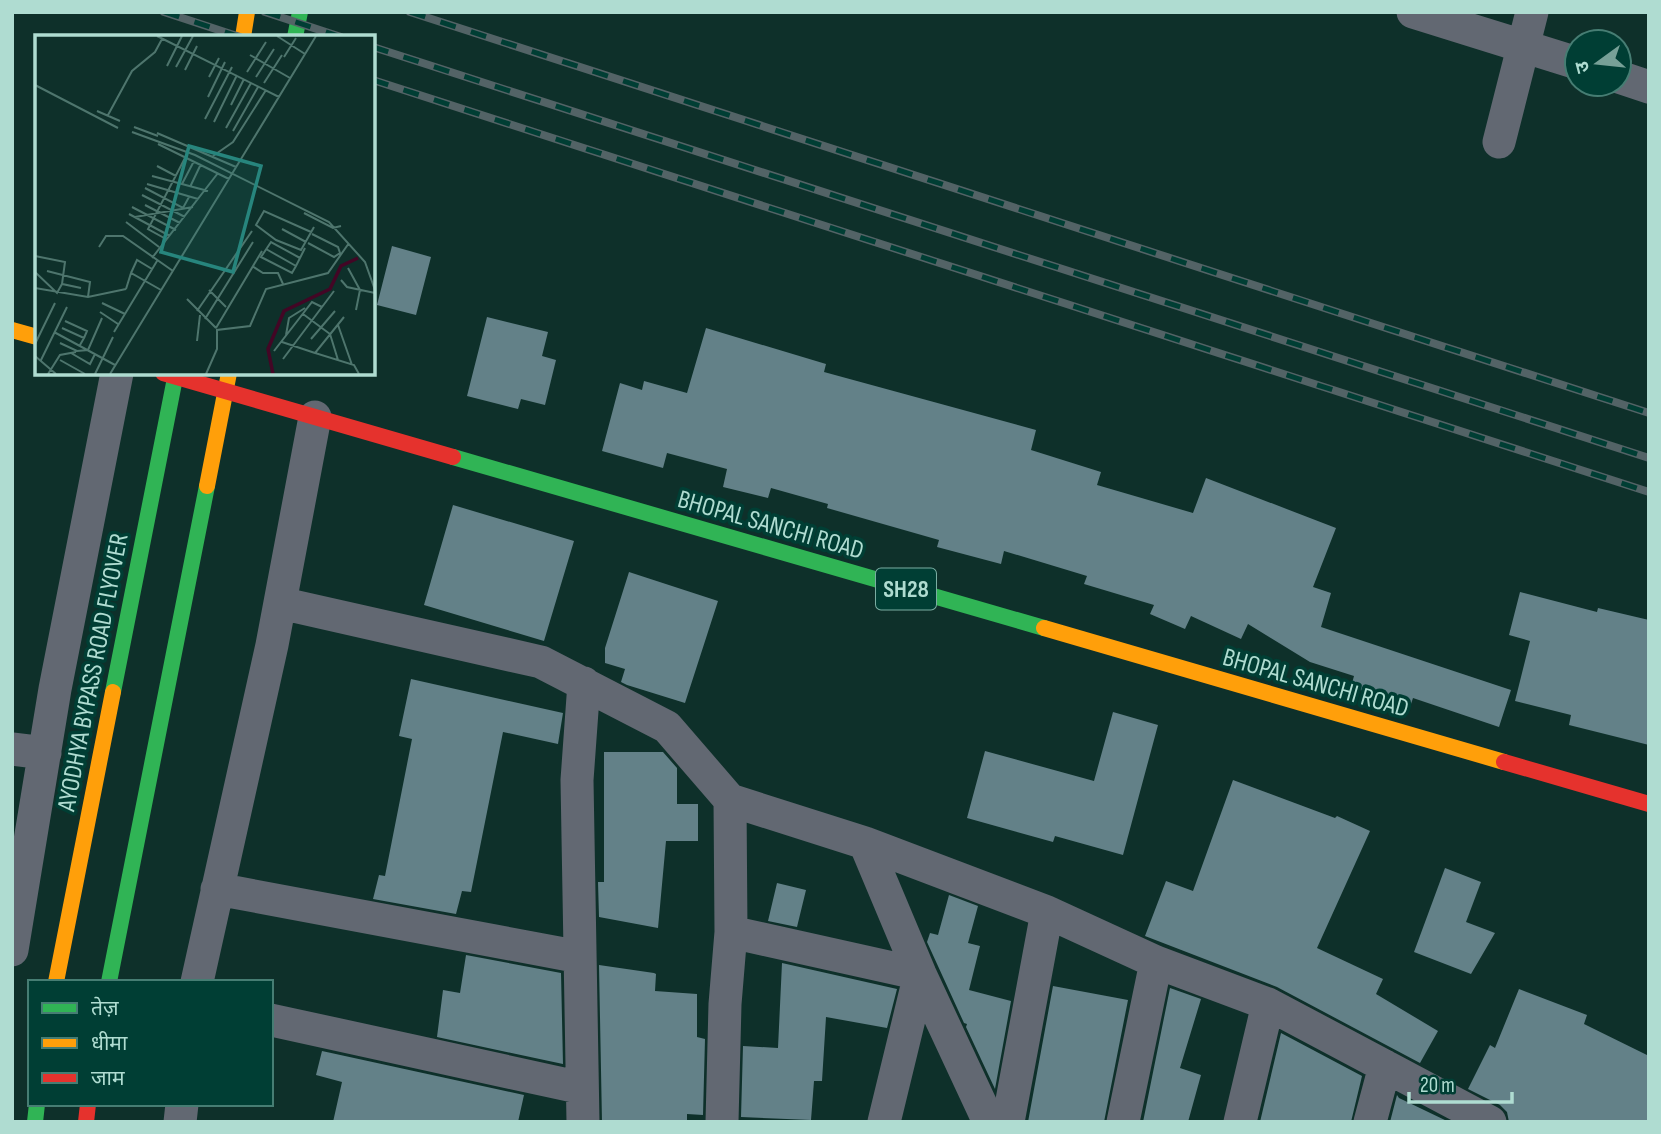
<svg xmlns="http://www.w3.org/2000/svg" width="1661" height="1134" font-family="'Sofia Sans Condensed','Noto Sans Devanagari',sans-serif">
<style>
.building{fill:#638188}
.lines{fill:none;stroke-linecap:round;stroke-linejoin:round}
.street{stroke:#626872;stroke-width:33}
.fast{stroke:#30b455;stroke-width:16}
.slow{stroke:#ff9f0a;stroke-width:16}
.jam{stroke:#e5322d;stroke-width:16}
.rail-casing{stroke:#536366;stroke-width:8}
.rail{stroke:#003e34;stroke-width:5;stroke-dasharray:16;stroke-linecap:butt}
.labels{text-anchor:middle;stroke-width:7;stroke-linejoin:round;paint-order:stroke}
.shield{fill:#003e34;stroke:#7aada2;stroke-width:2}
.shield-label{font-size:24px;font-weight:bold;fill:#afdcd1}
.street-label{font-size:26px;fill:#afdcd1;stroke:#003e34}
.inset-river{fill:none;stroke:#430625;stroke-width:3.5}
.inset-road{fill:none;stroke:#4e756d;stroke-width:2}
.view{fill:#27857d;fill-opacity:0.15;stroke:#27857d;stroke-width:3.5}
.inset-edge{fill:none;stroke:#afdcd1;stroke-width:3.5}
</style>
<rect width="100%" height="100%" fill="#0e302a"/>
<!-- building -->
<path class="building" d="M392 246 431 257 416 315 377 305Z
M487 317 548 332 542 356 556 360 545 405 521 399 518 409 467 396Z
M706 328 826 364 824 372 1036 430 1031 450 1101 472 1097 485 1193 513 1206 478 1336 528 1313 587 1331 593 1321 627 1511 690 1499 727 1413 698 1410 707 1351 687 1354 676 1310 662 1248 624 1241 639 1191 616 1185 629 1150 614 1154 605 1084 584 1087 576 1004 551 1001 564 937 547 939 540 827 508 828 504 771 488 768 498 723 487 727 469 667 453 663 468 602 451 620 383 642 390 644 381 687 393Z
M453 505 574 541 544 641 424 605Z
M629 572 718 601 685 703 627 685 621 682 625 669 605 663V648Z
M1520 592 1597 612 1598 608 1649 620V745L1569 725 1571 715 1515 701 1530 641 1509 635Z
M411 679 563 713 558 744 503 732 471 892 462 891 456 914 373 899 379 875 385 876 412 739 399 736Z
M1113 712 1158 725 1123 855 1055 836 1053 842 967 818 985 751 1094 781Z
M604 752H663L677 768V804H698V841H666L658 928 599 917 598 882H604Z
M1233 780 1335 818 1337 816 1370 831 1317 948 1383 979 1376 994 1438 1031 1420 1063 1277 987 1145 936 1166 881 1193 891Z
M1445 868 1481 882 1466 922 1495 933 1471 974 1414 952Z
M777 883 806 890 797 927 768 921Z
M949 895 978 906 968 943 980 946 969 990 1011 1001 995 1089 966 1027 967 1024 964 1023 927 942 930 933 938 935Z
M466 955 561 973 563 1064 437 1037 443 990 460 993Z
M782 963 897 989 887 1028 826 1017 822 1081H814L811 1120 741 1117 743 1046 778 1048Z
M599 965 654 973 656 974 655 991 697 994V1037L705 1039 703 1115 687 1114V1122H602Z
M1053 986 1128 1000 1104 1122H1028Z
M1170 988 1201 999 1180 1068 1201 1075 1188 1122H1143Z
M1519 989 1587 1015 1584 1024 1649 1056V1122H1509L1507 1112 1500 1105 1468 1089 1490 1045 1495 1048Z
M1281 1033 1362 1076 1351 1122H1260Z
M322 1051 524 1095 518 1122H333L342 1082 316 1075Z
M1397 1095 1399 1098 1449 1122H1390Z"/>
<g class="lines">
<!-- street -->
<path class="street" d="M1413 12 1577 63
M1619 77 1649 87
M1499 142 1532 12
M280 603 541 662 667 727 730 800 865 843 1047 912 1156 962 1268 1004 1490 1122
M12 749 45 753
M865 843 920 974 989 1122
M217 889 580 957
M731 932 920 974 884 1122
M12 950 55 689 117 373
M197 982 272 645 315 417
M271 1020 582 1088
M180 1122 182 1104
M583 1122 577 780 584 683
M722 1122 725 1004 731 932 730 800
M1008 1122 1047 912
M1123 1122 1156 962
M1240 1122 1268 1004
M1370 1122 1385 1066"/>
<!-- fast -->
<path class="fast" d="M295 37 300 12
M453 457 1044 628
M113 692 176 373
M109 982 207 486
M35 1122 37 1104"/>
<!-- slow -->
<path class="slow" d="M243 37 247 12
M12 330 37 337
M207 486 229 373
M1044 628 1504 762
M56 982 113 692"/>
<!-- jam -->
<path class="jam" d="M163 373 453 457
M1504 762 1649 804
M86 1122 88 1104"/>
<!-- rail casing -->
<g class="rail-casing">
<path id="rail" d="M164 12 240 37
M265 12 341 37
M410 12 1649 413
M373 47 1649 458
M373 80 1649 492"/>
</g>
<!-- rail -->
<use href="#rail" class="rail"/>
</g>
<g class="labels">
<!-- shield labels -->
<rect class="shield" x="876" y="568.5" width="60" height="41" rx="5"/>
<g class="shield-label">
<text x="906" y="597">SH28</text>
</g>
<!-- street labels -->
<g class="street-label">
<text transform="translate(771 524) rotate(16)" y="9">BHOPAL SANCHI ROAD</text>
<text transform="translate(92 672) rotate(-79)" y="9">AYODHYA BYPASS ROAD FLYOVER</text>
<text transform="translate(1316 682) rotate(16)" y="9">BHOPAL SANCHI ROAD</text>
</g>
</g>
<!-- overview -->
<g transform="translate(35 35)">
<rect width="340" height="340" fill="#0e302a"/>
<path class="inset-river" d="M238 339 233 314 249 276 295 254 306 231 323 223"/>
<path class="inset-road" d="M122 1 244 62M242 1 270 19M215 20 255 43M249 22 261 3M132 31 147 1M141 32 158 1M150 35 162 11M212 37 231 7M174 42 184 23M221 42 239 14M229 48 247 20M0 50 83 93M173 62 190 27M196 70 209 44M62 76 85 86M73 80 97 36 120 17 127 4M170 84 197 32M179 87 202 40M99 92 123 101M191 93 216 48M198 96 223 52M97 97 160 120 294 187 330 227 340 255M122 98 201 132M123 109 194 144M178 121 198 107 231 55M122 131 141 141M117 141 173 156M112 149 163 164M147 149 159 126M155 152 166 129M110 153 148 173 154 162M107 160 150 182M110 170 145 188M97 172 141 195M269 178 298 193 306 191M94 179 135 201M100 182 158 172M91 187 124 212M247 194 271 207M276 197 229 176 221 190 241 205 266 215 279 192M131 204 113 194 150 123M273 208 299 222 305 218 303 212 277 199M64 212 71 201H88L138 236M231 214 261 231M0 221 30 227 27 249M117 223 183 138M265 223 236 207 226 222 257 238 261 231 270 213M217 231 228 238H243L248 249M313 233 325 255 321 275M12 236 55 247 53 262M0 237 22 258 27 249 46 253M96 238 102 225 117 234M306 245 312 252 340 258M0 253 53 262 91 254M91 254 96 238 126 255M174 255 191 272M152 264 181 293M67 268 90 279M162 276 217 196M65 277 83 289M268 279 295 299 303 325M309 282 280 318 319 330 324 339M170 284 218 207M30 286 52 296 49 303M303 290 317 330M27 293 49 303 45 310M181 293 227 216M19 297 80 330M79 297 122 226M251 300 254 283 270 273M276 304 300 276M162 306 165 280M247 307 280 318M25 308 42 316 53 315 67 283M0 309 20 268M239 316 277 267 287 272M36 318 55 329 60 319M0 321 21 339M248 324 299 256M6 325 32 272M25 325 50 339M13 339 25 320 41 317M60 339 78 302M75 339 281 1M171 339 182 314V295L215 291 231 254 293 238 314 208"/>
<path class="view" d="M154 111 226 131 198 237 126 217Z"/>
<rect width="340" height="340" class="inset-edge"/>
</g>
<!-- border -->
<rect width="1661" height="1134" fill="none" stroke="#afdcd1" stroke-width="28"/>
<!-- legend -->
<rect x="28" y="980" width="245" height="126" fill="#003e34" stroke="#467d73" stroke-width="2"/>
<rect x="42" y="1003" width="35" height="10" fill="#30b455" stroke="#467d73" stroke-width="2"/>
<text x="91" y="1015" font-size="21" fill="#afdcd1">तेज़</text>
<rect x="42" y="1038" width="35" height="10" fill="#ff9f0a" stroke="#467d73" stroke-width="2"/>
<text x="91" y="1050" font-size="21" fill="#afdcd1">धीमा</text>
<rect x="42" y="1073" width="35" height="10" fill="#e5322d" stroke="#467d73" stroke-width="2"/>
<text x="91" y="1085" font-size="21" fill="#afdcd1">जाम</text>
<!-- north arrow -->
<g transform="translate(1598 63) rotate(255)"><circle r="33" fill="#003e34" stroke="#467d73" stroke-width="2"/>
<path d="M0-5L12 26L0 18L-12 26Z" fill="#77a097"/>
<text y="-10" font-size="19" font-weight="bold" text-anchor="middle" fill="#afdcd1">उ</text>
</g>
<!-- scale -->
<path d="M1409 1092v10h103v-10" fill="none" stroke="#afdcd1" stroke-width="3.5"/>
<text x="1420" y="1092" font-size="21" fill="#afdcd1" stroke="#003e34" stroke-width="5" paint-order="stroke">20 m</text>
</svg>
